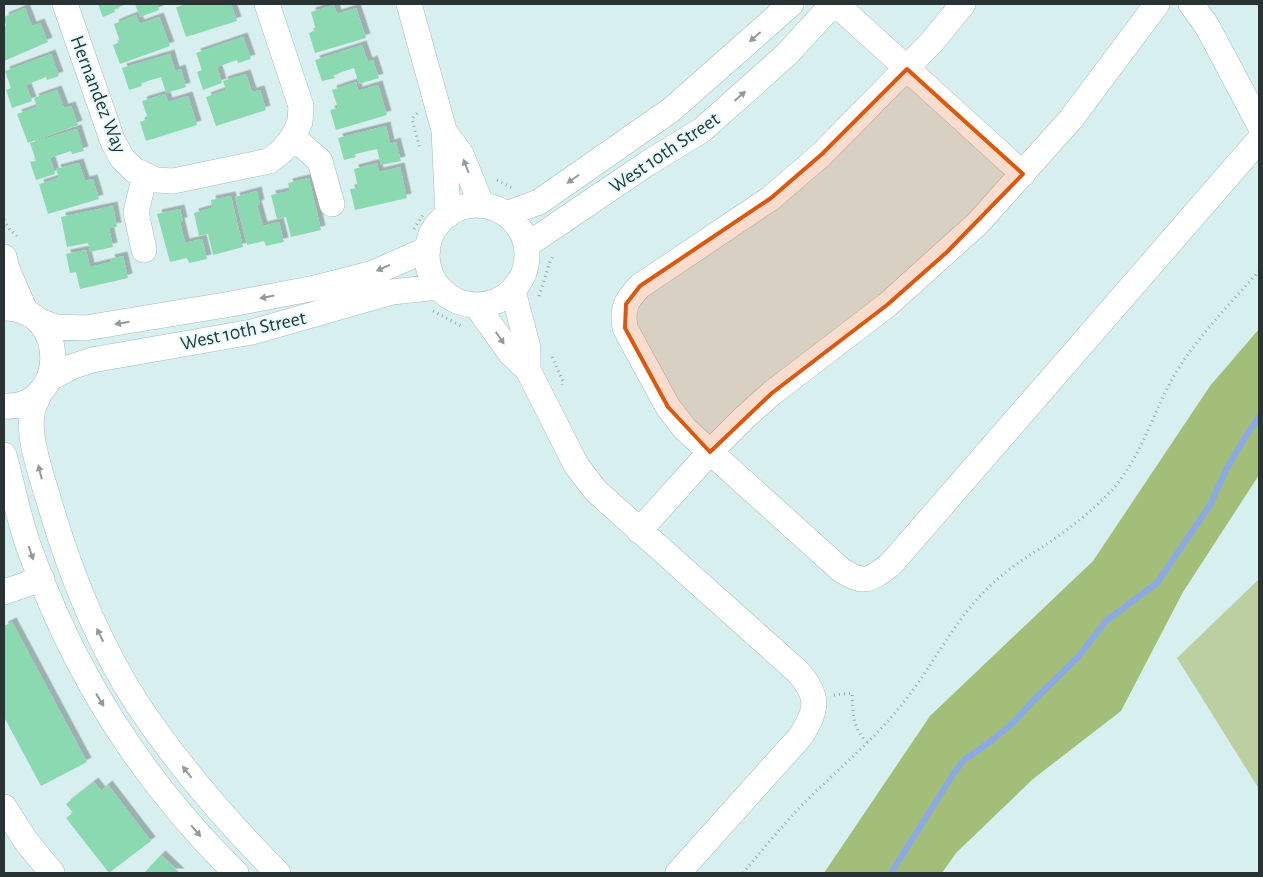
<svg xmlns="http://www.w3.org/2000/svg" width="1263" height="877" font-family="'Alegreya Sans',sans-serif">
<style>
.green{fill:#bccfa1}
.forest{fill:#a2be79}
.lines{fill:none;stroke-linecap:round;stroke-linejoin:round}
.stream{stroke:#8ba8e7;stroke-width:6}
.building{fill:#8ad9b1;filter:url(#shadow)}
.minor-casing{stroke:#a4bbbb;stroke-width:26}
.path{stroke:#97aaaa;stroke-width:3;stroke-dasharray:1 4;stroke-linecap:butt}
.minor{stroke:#fff;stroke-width:25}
.oneway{fill:#949999}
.marked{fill:#de570e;fill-opacity:0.2;stroke:#de570e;stroke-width:4;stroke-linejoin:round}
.labels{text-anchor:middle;stroke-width:4;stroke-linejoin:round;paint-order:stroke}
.street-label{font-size:20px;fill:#2a3333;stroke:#e4fdfc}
</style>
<defs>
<filter id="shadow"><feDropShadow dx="4.5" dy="-4.5" stdDeviation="0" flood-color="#0004"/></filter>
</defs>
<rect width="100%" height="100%" fill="#d7efef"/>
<!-- green -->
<path class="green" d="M1259 579V789L1177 658Z"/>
<!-- forest -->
<path class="forest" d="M1259 329V475L1183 592 1121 711 1033 779 956 853 942 873H824L930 716 1093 561 1210 386Z"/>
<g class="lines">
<!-- stream -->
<path class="stream" d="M891 873 954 773 963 761 991 741 1014 722 1032 702 1078 657 1106 621 1157 583 1210 505 1226 470 1244 439 1259 417"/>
</g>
<!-- building -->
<path class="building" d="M98 4H127L114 9 115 12 103 17Z
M135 4H157L159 10 140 17Z
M188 4H231L237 21 186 37 176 7Z
M334 5 337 14 356 8 366 38 315 53 309 33 316 30 311 12Z
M25 8 32 26 40 23 48 42 4 61V27L6 26 4 17Z
M136 15 140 24 159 17 170 46 120 64 113 45 120 42 114 24Z
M243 37 251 59 238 63 237 60 217 67 222 83 203 90 197 72 202 70 196 53Z
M362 45 368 62 373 60 379 78 359 84 354 68 333 75 335 78 322 81 315 60Z
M51 54 59 76 47 80 46 77 26 85 32 101 12 108 6 90 11 88 5 71Z
M170 54 175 71 181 69 186 87 166 93 161 77 141 83 142 86 129 90 122 68Z
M246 74 252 92 260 90 266 110 216 126 206 97 226 90 223 81Z
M356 82 358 91 378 85 387 115 336 130 330 110 338 108 332 90Z
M57 90 64 108 71 106 78 125 28 143 17 114 37 107 34 98Z
M165 94 168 102 188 96 197 125 146 141 140 122 148 119 142 101Z
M386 126 390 144 396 142 401 161 381 165 377 149 355 154 356 157 344 160 338 138Z
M77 129 84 151 72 154 71 151 50 158 55 174 36 180 30 162 36 161 30 143Z
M79 163 85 181 93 179 99 199 48 214 39 184 59 178 56 169Z
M377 163 379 172 400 167 407 198 355 210 350 189 358 188 354 169Z
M309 178 321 230 291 237 286 217 277 219 271 195 290 191 288 183Z
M257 191 260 204 257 205 263 226 279 222 284 242 266 246 264 241 247 245 235 197Z
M231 196 243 247 213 255 208 234 199 236 194 213 212 208 211 200Z
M113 206 117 227 109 228 113 247 90 252 88 243 67 247 61 217Z
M180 209 183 222H180L185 243 202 239 207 259 189 263 187 258 170 262 157 214Z
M86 250 90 267 111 262 110 259 123 256 128 278 80 289 76 272 70 273 66 254Z
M12 622 87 762 41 786 4 717V626Z
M94 782 101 791 108 785 151 841 109 873 66 818 73 813 66 804Z
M161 855 180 873H144Z"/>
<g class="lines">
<!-- minor casing -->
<g class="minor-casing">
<path id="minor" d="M65 4 113 142 122 158 134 170 156 180 173 181 269 161 282 151 293 137 300 122 301 106 267 4
M409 4 444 130 448 215
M836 4 1023 174
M963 4 931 43 822 154 771 198 640 286C626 300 622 308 625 328L668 407 685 429 841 570C865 585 870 580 891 564L1259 140
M1191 4 1207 26 1259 124
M444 131 461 154 482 206
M293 137 320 161 332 204
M427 255a50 50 0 1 1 100 0a50 50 0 1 1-100 0Z
M506 214 539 202 671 110 791 4
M527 245 648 163 702 130 786 55 833 4
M144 250 136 212 145 175
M4 257 7 269 26 313
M513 291 528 348V370
M476 305 511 354 528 370 576 465 596 491 797 671C820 696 818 710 800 737L678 873
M4 308C70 307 68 410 4 406
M39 321 56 327 85 328 231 304 315 288 373 273 428 249
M49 379 71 367 92 360 252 332 392 292 438 287
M40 392C38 398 35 403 33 409 26 434 42 477 49 501 69 570 99 645 138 705 179 766 226 821 278 873
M4 455C13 487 19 522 31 553 75 675 144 783 236 873
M639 531 710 452 745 417 772 393 887 305 978 223 1071 119 1157 4
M4 592 42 579
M4 807 26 841 52 873"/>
</g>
<!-- path -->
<path class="path" d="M417 113 412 119 420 149
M497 180 512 188
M4 220 10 230 20 239
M414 229 424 213
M539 296 550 262 554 255
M433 311 463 327
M552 357 563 381 562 385
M834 695 852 693C853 713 852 727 867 742
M743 873C763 849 782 826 804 803 837 770 874 740 903 703 933 666 954 620 989 587 1009 567 1034 553 1057 537 1077 523 1095 508 1112 490 1142 456 1153 412 1175 374 1198 336 1230 304 1259 271"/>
<!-- minor -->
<use href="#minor" class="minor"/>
</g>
<!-- one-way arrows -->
<defs><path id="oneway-solid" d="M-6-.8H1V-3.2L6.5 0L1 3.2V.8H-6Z" transform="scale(1.25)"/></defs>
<g class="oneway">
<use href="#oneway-solid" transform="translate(755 37) rotate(139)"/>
<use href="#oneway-solid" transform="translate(740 96) rotate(-41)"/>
<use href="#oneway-solid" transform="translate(466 166) rotate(-111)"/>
<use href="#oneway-solid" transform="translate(573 179) rotate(145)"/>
<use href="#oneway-solid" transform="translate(383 268) rotate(156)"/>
<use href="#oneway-solid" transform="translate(267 297) rotate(169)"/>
<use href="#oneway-solid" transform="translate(122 323) rotate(171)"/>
<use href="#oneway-solid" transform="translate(500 338) rotate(56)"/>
<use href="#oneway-solid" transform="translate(40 472) rotate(-104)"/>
<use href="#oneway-solid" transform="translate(31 553) rotate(71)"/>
<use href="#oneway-solid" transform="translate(100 635) rotate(-116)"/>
<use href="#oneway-solid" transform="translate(100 700) rotate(58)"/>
<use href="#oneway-solid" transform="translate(187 772) rotate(-128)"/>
<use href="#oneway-solid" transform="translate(196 831) rotate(49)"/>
</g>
<!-- marked area -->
<path class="marked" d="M907 69 1023 174 947 252 887 305 772 393 710 452 668 407 625 328 626 304 640 286 771 198 822 154Z"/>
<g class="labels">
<!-- street labels -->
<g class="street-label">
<text transform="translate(99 94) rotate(69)" y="7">Hernandez Way</text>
<text transform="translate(664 152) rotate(-34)" y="7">West 10th Street</text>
<text transform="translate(243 330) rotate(-12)" y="7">West 10th Street</text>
</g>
</g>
<!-- border -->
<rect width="1263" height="877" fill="none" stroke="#2a3333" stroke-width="10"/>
</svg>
